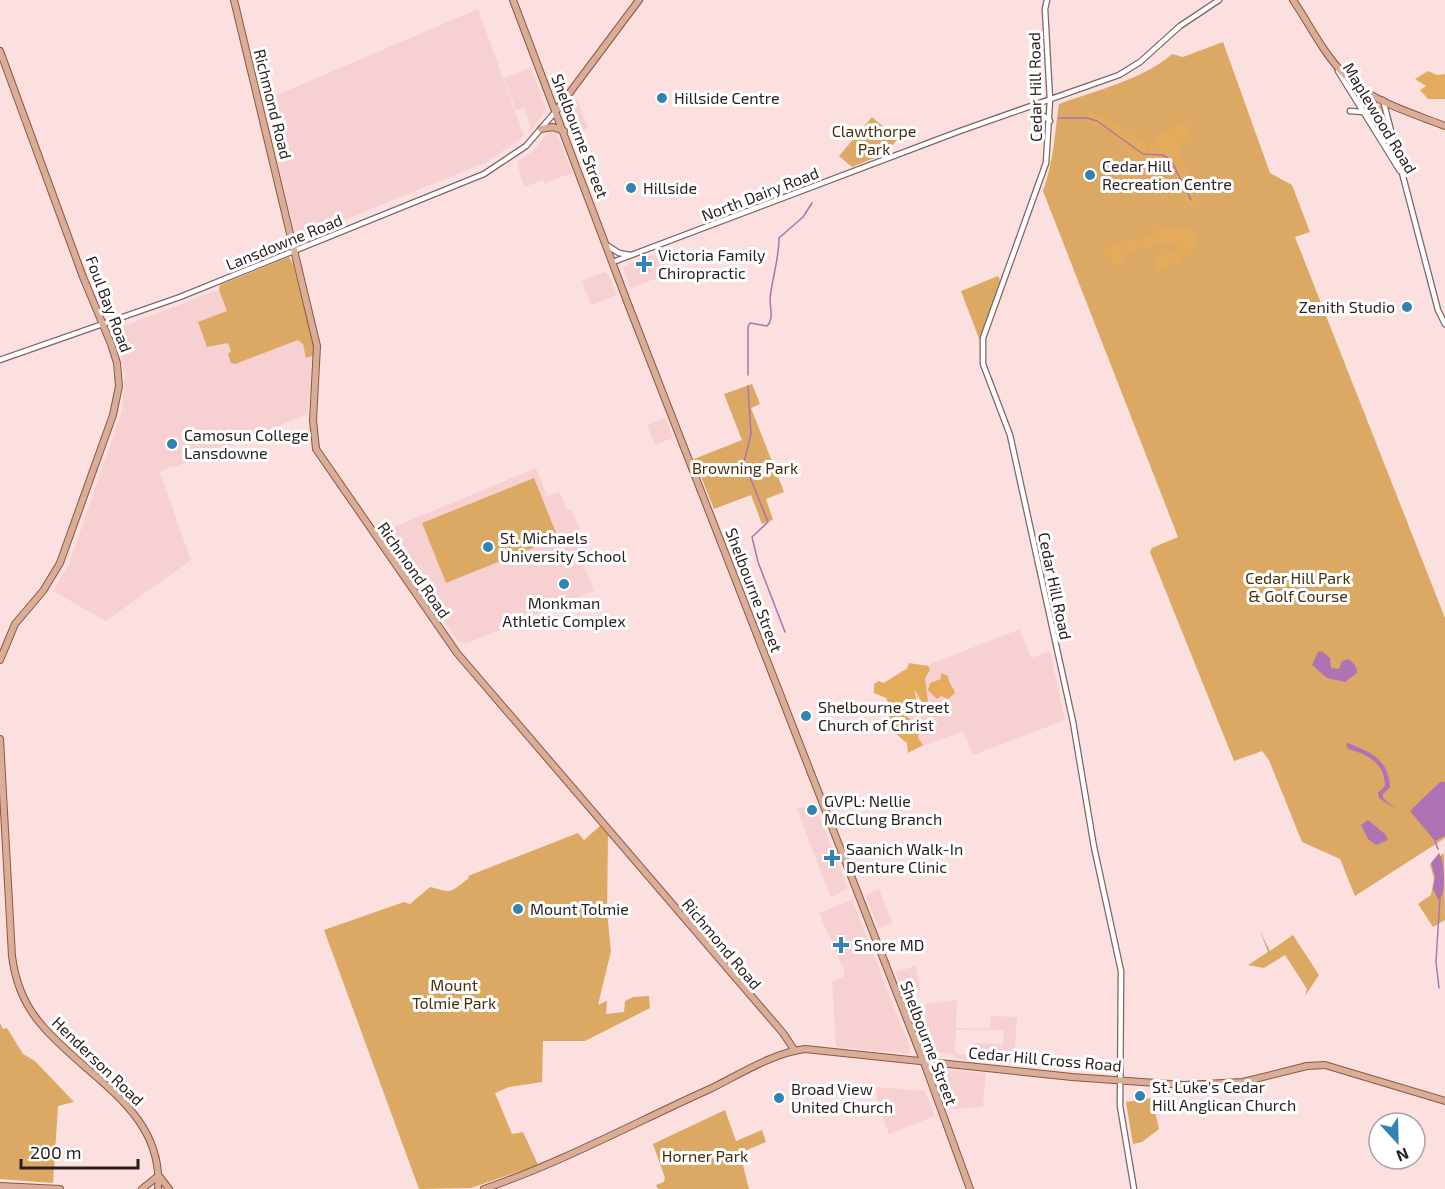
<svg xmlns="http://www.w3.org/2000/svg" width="1445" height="1189" font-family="'Exo 2',sans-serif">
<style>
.built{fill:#f7d1d1;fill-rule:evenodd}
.green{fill:#dba963}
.forest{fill:#e3ab5b}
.water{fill:#ae72b5}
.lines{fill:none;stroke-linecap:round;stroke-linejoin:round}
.stream{stroke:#ae72b5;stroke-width:1.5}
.minor-casing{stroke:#7e6665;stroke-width:7}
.major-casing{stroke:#8a5841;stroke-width:8}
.minor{stroke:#fff;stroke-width:4.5}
.major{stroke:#d9ad98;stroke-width:6}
.poi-dot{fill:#3282b3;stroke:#fff;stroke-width:2}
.labels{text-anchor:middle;stroke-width:6;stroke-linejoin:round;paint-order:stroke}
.street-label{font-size:16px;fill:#291f1f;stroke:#fff}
.poi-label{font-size:16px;fill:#291f1f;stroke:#fff;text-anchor:start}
.park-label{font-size:16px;fill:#47300d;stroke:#fff}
</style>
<rect width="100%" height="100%" fill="#fcdfdf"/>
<!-- built -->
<path class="built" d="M478 9 524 136 487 162 351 217 305 241 296 238 263 101Z
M531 68 546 109 532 130 524 108 516 110 504 78Z
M577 99 588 128 574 134 567 113Z
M551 129 557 133 572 173 545 183 543 180 524 187 517 162 533 151Z
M655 254 662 255 669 274 630 288 623 267Z
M288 263 313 348 308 414 177 466 163 469 160 473 191 560 106 621 53 591 69 564 122 411 125 374 114 330Z
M604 272 609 275 617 295 591 305 582 281Z
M666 418 673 438 655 445 647 425Z
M536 468 547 496 560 492 567 511 572 510 591 557 582 561 594 591 467 643 459 642 382 538V532Z
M1020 629 1031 658 1050 651 1065 720 973 755 963 731 910 751 882 683Z
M812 803 815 805 848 888 831 898 797 809Z
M879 889 892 923 878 928 866 895Z
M852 900 910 1048 908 1054 836 1047 832 981 843 977 845 973 819 913Z
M916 966 921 990 905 994 895 972Z
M957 1000 956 1028 990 1029 991 1016 1017 1017 1014 1063 962 1060 954 1057V1055L929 1050 925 1038 926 1004ZM956 1030H1004L1003 1044 975 1043 973 1055 957 1054 955 1052Z
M940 1069 986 1073 983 1107 950 1109 936 1074Z
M876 1087 925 1091 935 1116 889 1134 877 1102Z"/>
<!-- green -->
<path class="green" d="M1223 42 1270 173 1292 185 1310 232 1295 237 1445 618V838L1355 896 1340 859 1302 842 1269 760 1262 751 1234 761 1150 552 1152 548 1178 537 1043 191C1054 161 1055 129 1059 104 1096 90 1143 80 1172 54L1183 57Z
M1378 105 1384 107 1375 109 1384 108 1390 134 1385 138 1372 122 1371 109Z
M872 117 898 139 884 154 852 167 839 156Z
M289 257 293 264 316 354 306 358 303 344 298 340 235 364 231 363 228 354 231 351 228 343 207 347 198 322 227 311 219 290 220 285Z
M998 276 1000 280 980 341 961 291Z
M752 384 760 404 751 408 784 492 766 499 773 520 762 524 751 495 714 509 694 459 742 440 724 394Z
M534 478 558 538 446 583 422 523Z
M600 826 608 835 607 912 611 951 598 1005 607 1001 606 1014 624 1012 625 1001 633 997 649 996 650 1008 585 1041H543L542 1082 509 1087 495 1093 512 1134 523 1132 538 1165 471 1188 419 1189 324 930 404 902 410 904 430 887C454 893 448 894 469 878L468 876 578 833 584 840Z
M1444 853 1445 920 1433 927 1418 904 1431 895 1434 879 1430 864Z
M1260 931 1270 951 1293 935 1319 975 1305 996 1307 989 1285 955 1264 968 1248 965 1268 952Z
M0 1023 3 1029 7 1028 23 1054 35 1061 74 1102 58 1106 53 1183 0 1179Z
M1152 1098 1159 1129 1142 1142 1133 1144 1126 1102Z
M725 1110 736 1141 762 1130 766 1142 740 1153 749 1189H658L656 1185 664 1182 665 1178 653 1144Z"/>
<!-- forest -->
<path class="forest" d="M1428 71 1437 75 1445 74V99H1428L1420 90 1426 86 1415 79Z
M1092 112 1126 130 1146 144 1147 151 1164 132 1171 130 1182 120 1188 125 1189 138 1178 147 1196 201 1192 207 1186 203 1172 167 1168 162 1155 160 1144 166C1134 162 1131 153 1124 145 1113 132 1101 127 1085 122L1086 114Z
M1167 226 1184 231 1189 227 1194 230 1198 243 1188 256H1183L1180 261 1159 271 1156 269 1157 258 1166 253 1180 250V247L1171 242 1155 244 1153 237V248H1144L1141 240 1149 233 1153 235 1157 227Z
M1138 239 1141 247 1138 246 1134 253 1130 251 1123 256 1122 263 1117 266 1112 265V257L1107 258 1104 255C1106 240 1125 240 1138 239Z
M909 663 928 666 930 670 925 678 928 702H922L914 689 919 714 915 716 909 710 906 715 914 725 920 728 918 738 923 745 908 753 907 743C899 738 889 726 889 716L893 713 886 698 874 693V684L879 681 883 683C892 679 898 673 907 669Z
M941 673 948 676C948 683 953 686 955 693L948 699 941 696 937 699 928 690 930 683 941 679Z"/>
<!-- water -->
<path class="water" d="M1322 651 1330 658 1331 668 1339 669 1342 661 1349 659 1356 666 1357 673 1345 682 1327 678 1312 665 1318 652Z
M1348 743C1371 753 1388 758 1390 787L1383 794V798L1396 809 1379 798 1378 793 1385 786C1385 763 1367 754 1348 749L1346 744Z
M1440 782H1445V836L1435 841 1410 811Z
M1368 820 1386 835 1388 840 1376 845 1368 839 1361 825Z
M1439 853C1445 863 1445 884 1442 896L1438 899 1433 889 1435 876 1431 863Z"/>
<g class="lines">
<!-- stream -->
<path class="stream" d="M1058 118H1087L1097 121 1143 154 1163 155 1171 160 1191 200
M748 375V327L750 323 767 326C774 319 770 309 770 299 772 278 779 260 779 238L803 217 812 203
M748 386 751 434 744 462 768 522 752 537 758 562 785 632
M1435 841 1438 849
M1439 988 1436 962 1440 897"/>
<!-- minor casing -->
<g class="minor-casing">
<path id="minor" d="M1047 0 1045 9 1050 100 1046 163 983 338V364L1010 435 1073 722 1094 847 1121 971 1120 1106 1134 1189
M1338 71 1400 171
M1383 100 1438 310 1445 324
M1031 106 1050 121
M1350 111 1363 112
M1369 119 1368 111 1373 103
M608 246 619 253 630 255
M613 262 960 131 1119 75 1140 62 1180 26 1219 0
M0 360 180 297 484 174 526 146 556 111"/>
</g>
<!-- major casing -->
<g class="major-casing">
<path id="major" d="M234 0 317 346 313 420 316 449 457 653 783 1033 795 1051
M513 0 628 304 926 1068 970 1189
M1293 0C1310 25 1324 55 1346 76 1372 102 1412 113 1445 126
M0 51 83 277 111 344 117 363 119 386 113 415 60 563 43 591 15 624 0 660
M556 111 639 0
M541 129 553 127 564 131
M0 739 12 956C15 980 24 1004 40 1023 84 1077 164 1109 158 1189
M159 1176 169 1189
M0 1186 60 1189
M142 1189 158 1176
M484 1189C563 1162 636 1122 712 1088 740 1074 773 1053 805 1049L1072 1077 1184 1085 1243 1082 1307 1066 1325 1065 1445 1101"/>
</g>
<!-- minor -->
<use href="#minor" class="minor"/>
<!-- major -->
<use href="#major" class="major"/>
</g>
<!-- markers -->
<g class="poi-dot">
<circle cx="662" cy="98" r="6"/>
<circle cx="1090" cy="175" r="6"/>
<circle cx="631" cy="188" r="6"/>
<path d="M641 255h6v6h6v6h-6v6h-6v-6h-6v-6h6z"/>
<circle cx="1407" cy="307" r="6"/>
<circle cx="172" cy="444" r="6"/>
<circle cx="488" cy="547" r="6"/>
<circle cx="564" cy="584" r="6"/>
<circle cx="806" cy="716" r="6"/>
<circle cx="812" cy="810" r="6"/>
<path d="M829 849h6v6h6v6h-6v6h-6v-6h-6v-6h6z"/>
<circle cx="518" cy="909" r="6"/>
<path d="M838 936h6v6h6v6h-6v6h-6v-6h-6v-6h6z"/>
<circle cx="1140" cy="1096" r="6"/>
<circle cx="779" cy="1098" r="6"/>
</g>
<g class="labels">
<!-- street labels -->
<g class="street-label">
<text transform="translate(1035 87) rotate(-91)" y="6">Cedar Hill Road</text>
<text transform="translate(273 104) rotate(76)" y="6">Richmond Road</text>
<text transform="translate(1380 118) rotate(59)" y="6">Maplewood Road</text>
<text transform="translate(580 136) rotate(69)" y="6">Shelbourne Street</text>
<text transform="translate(760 194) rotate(-21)" y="6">North Dairy Road</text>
<text transform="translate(284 242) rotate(-22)" y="6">Lansdowne Road</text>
<text transform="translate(109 304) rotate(69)" y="6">Foul Bay Road</text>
<text transform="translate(414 570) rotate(55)" y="6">Richmond Road</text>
<text transform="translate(1055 586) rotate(78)" y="6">Cedar Hill Road</text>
<text transform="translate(754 590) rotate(69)" y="6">Shelbourne Street</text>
<text transform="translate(722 944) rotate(50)" y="6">Richmond Road</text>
<text transform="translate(929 1043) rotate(69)" y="6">Shelbourne Street</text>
<text transform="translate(1045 1059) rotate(5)" y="6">Cedar Hill Cross Road</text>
<text transform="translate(98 1061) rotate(44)" y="6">Henderson Road</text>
</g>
<!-- poi labels -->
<g class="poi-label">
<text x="674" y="104">Hillside Centre</text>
<text x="1102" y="172">Cedar Hill<tspan x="1102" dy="18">Recreation Centre</tspan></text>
<text x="643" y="194">Hillside</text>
<text x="658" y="261">Victoria Family<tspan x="658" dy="18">Chiropractic</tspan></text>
<text x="1395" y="313" text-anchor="end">Zenith Studio</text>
<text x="184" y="441">Camosun College<tspan x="184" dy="18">Lansdowne</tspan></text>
<text x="500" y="544">St. Michaels<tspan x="500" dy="18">University School</tspan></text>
<text x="564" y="609" text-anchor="middle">Monkman<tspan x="564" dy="18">Athletic Complex</tspan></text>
<text x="818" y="713">Shelbourne Street<tspan x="818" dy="18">Church of Christ</tspan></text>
<text x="824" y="807">GVPL: Nellie<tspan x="824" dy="18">McClung Branch</tspan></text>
<text x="846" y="855">Saanich Walk-In<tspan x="846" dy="18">Denture Clinic</tspan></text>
<text x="530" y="915">Mount Tolmie</text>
<text x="854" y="951">Snore MD</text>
<text x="1152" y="1093">St. Luke's Cedar<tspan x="1152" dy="18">Hill Anglican Church</tspan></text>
<text x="791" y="1095">Broad View<tspan x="791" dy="18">United Church</tspan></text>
</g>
<!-- park labels -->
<g class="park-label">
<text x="874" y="137">Clawthorpe<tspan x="874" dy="18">Park</tspan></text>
<text x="745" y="474">Browning Park</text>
<text x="1298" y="584">Cedar Hill Park<tspan x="1298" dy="18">&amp; Golf Course</tspan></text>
<text x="454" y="991">Mount<tspan x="454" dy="18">Tolmie Park</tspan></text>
<text x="705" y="1162">Horner Park</text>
</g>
</g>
<!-- north arrow -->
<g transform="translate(1397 1141) rotate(158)"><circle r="28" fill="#ffffff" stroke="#a9a5a5" stroke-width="1.5"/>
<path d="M0-4.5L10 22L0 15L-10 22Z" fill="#3282b3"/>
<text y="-9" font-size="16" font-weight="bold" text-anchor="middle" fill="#291f1f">N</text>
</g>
<!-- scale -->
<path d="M21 1159v9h117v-9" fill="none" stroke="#291f1f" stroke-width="3"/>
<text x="30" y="1159" font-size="18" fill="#291f1f" stroke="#ffffff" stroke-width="4.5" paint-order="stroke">200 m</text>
</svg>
